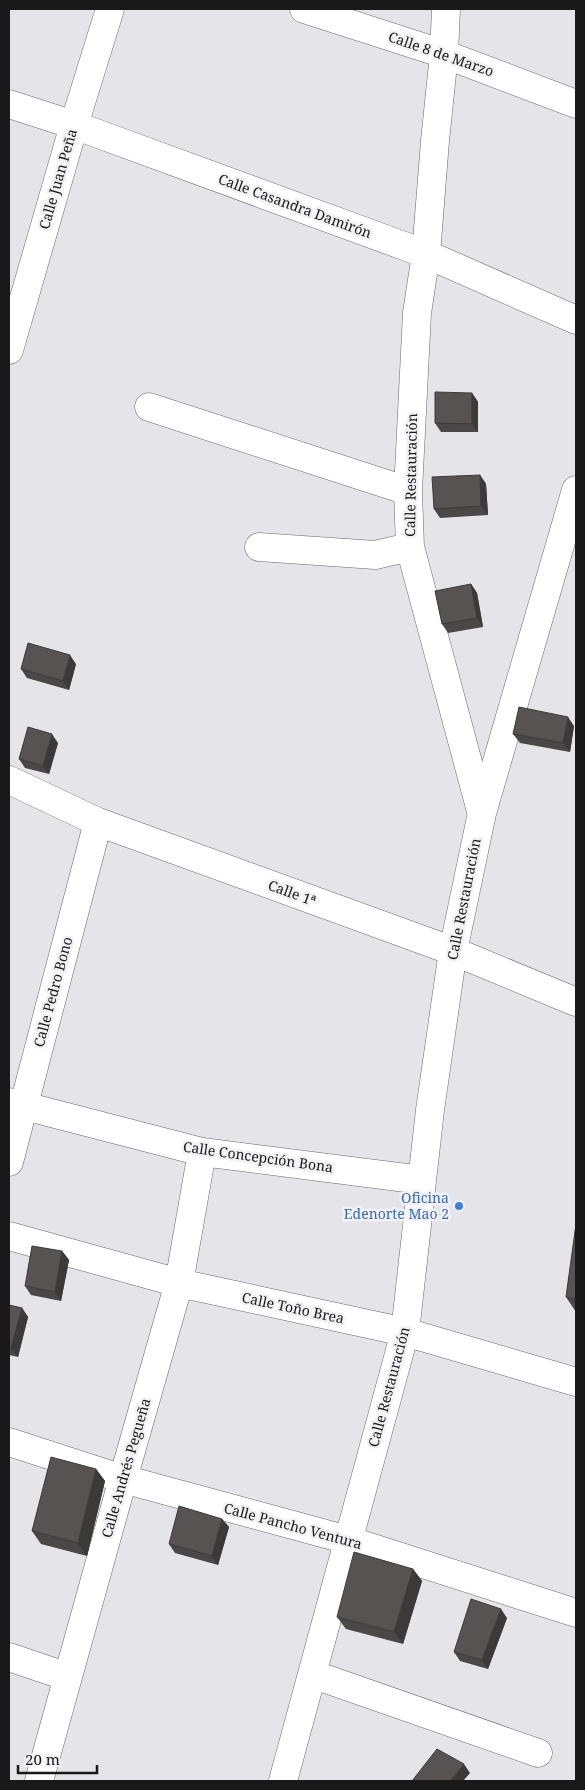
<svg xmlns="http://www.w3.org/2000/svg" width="585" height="1790" font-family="'Noto Serif',serif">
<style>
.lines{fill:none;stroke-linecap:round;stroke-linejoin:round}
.minor-casing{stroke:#68686b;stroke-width:29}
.minor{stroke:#fff;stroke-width:28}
.wall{fill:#4a4747}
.shaded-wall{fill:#3c3a39}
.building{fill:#565352;stroke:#3c3a39}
.shop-dot{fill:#3f7fe0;stroke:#f2f1f5;stroke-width:2}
.labels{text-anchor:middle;stroke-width:5;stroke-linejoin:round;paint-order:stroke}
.street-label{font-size:14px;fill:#19191a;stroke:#f2f1f5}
.shop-label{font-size:14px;fill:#366cbe;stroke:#f2f1f5;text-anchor:end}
</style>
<rect width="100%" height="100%" fill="#e5e4e8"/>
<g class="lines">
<!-- minor casing -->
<g class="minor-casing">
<path id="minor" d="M304 9 444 54 576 104
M446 9 444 54 435 141 426 254 417 313 408 491 410 547 481 811
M9 104 74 125 426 254 576 320
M9 350 74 125 110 9
M149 407 408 491
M259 547 375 555 410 547
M9 780 98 822 453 951 576 1002
M9 1102 202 1152 422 1180
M9 1162 98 822
M9 1236 179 1283 405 1332 576 1382
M9 1442 123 1479 348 1540 576 1613
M9 1657 68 1677
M312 1674 538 1753
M39 1781 123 1479 179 1283 202 1152
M283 1781 405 1332 430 1110 453 951 482 813 576 490"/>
</g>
<!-- minor -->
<use href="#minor" class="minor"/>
</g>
<!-- wall -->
<path class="wall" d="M472 393 478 402V432H441L435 423Z
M480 475 486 484 488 515 440 518 434 509Z
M471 584 477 593 483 627 448 633 442 624Z
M76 664 69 690 27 678 21 669Z
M574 726 570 752 520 743 513 734Z
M58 743 49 774 25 768 19 759Z
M576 1224V1312L566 1297Z
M62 1251 69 1260 61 1301 31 1295 25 1286Z
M9 1305 22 1308 28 1317 18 1357 9 1355Z
M96 1469 105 1481 87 1556 41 1544 32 1531Z
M222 1519 229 1527 218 1565 175 1553 169 1544Z
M413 1569 422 1581 403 1644 346 1629 337 1617Z
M507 1618 488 1669 460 1661 454 1652Z"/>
<!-- shaded-wall -->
<path class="shaded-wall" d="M472 393 478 402V432L472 424Z
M480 475 486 484 488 515 481 506Z
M471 584 477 593 483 627 477 618Z
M70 655 76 664 69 690 63 681Z
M568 717 574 726 570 752 563 743Z
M52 734 58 743 49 774 43 766Z
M62 1251 69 1260 61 1301 55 1292Z
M22 1308 28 1317 18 1357 11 1348Z
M96 1469 105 1481 87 1556 78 1543Z
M222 1519 229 1527 218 1565 212 1556Z
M413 1569 422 1581 403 1644 394 1632Z
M501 1609 507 1618 488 1669 482 1660Z
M464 1764 470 1773 463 1781H450Z"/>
<!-- building -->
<path class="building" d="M435 392 472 393V424L435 423Z
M480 475 481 506 434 509 432 477Z
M471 584 477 618 442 624 435 591Z
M28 643 70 655 63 681 21 669Z
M519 707 568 717 563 743 513 734Z
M28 727 52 734 43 766 19 759Z
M576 1224V1299L566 1297Z
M32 1246 62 1251 55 1292 25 1286Z
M9 1305 22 1308 11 1348 9 1347Z
M51 1457 96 1469 78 1543 32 1531Z
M179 1506 222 1519 212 1556 169 1544Z
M354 1552 413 1569 394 1632 337 1617Z
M471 1599 501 1609 482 1660 454 1652Z
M437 1749 464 1764 450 1781H412Z"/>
<!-- markers -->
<circle class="shop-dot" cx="459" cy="1206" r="5"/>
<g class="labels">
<!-- street labels -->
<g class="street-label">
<text transform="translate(441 54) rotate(19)" y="5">Calle 8 de Marzo</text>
<text transform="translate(58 179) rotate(-74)" y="5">Calle Juan Peña</text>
<text transform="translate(295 206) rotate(20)" y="5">Calle Casandra Damirón</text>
<text transform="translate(411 475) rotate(-89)" y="5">Calle Restauración</text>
<text transform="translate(292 893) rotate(20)" y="5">Calle 1ª</text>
<text transform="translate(464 899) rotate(-79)" y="5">Calle Restauración</text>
<text transform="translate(53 992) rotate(-75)" y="5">Calle Pedro Bono</text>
<text transform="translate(258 1157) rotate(8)" y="5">Calle Concepción Bona</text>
<text transform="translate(293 1308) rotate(12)" y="5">Calle Toño Brea</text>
<text transform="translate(389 1387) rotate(-75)" y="5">Calle Restauración</text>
<text transform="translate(126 1468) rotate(-74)" y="5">Calle Andrés Pegueña</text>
<text transform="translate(293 1526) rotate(15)" y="5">Calle Pancho Ventura</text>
</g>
<!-- shop labels -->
<g class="shop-label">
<text x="449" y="1203">Oficina<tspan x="449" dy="16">Edenorte Mao 2</tspan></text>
</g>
</g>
<!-- border -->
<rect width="585" height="1790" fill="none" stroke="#19191a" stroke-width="20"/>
<!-- scale -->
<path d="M18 1765v8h79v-8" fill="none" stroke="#19191a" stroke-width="2.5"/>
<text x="25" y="1765" font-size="15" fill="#19191a" stroke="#f2f1f5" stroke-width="4" paint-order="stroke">20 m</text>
</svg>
